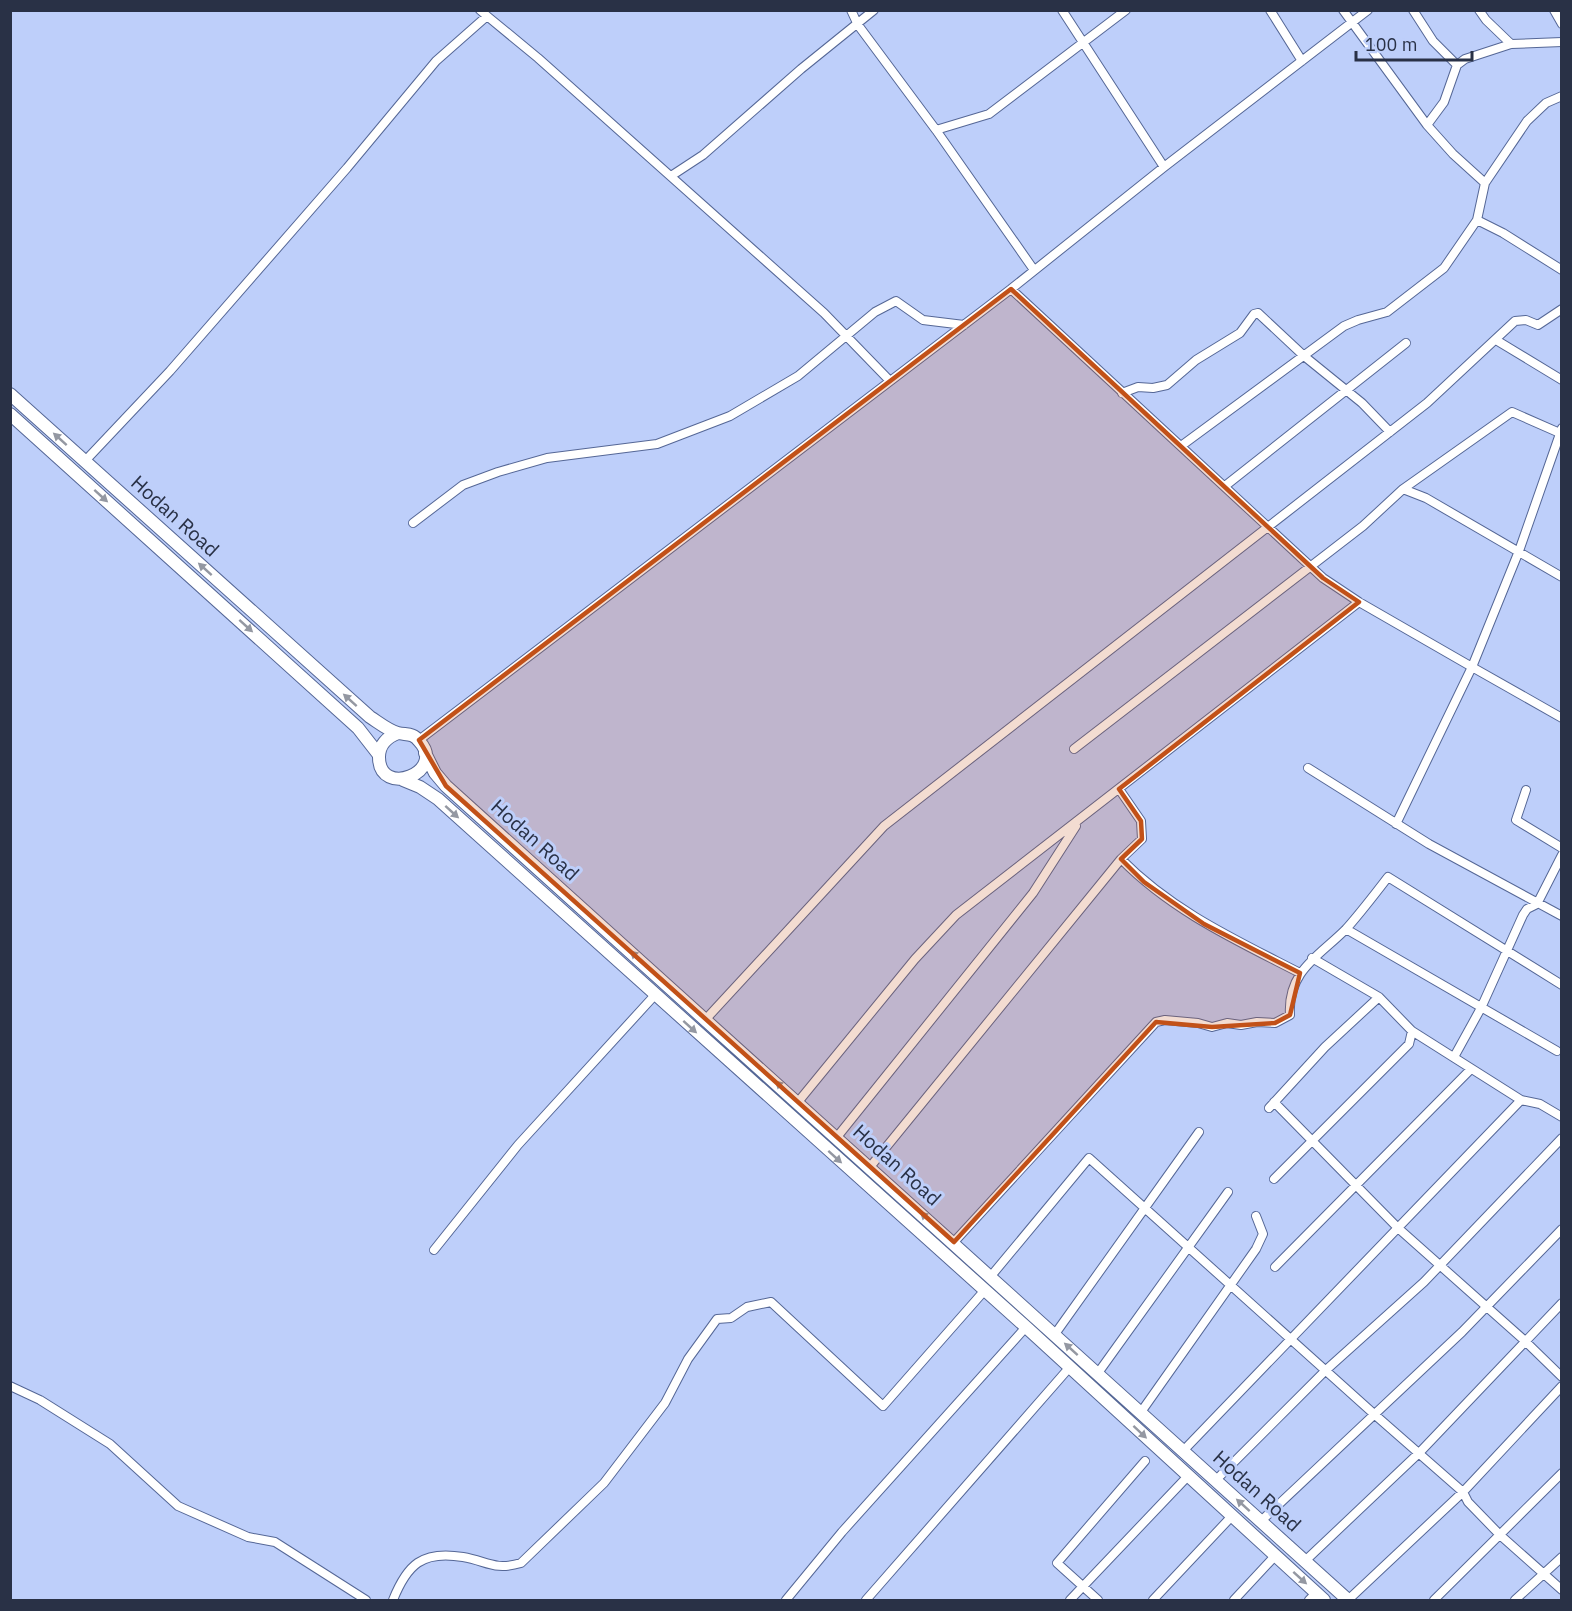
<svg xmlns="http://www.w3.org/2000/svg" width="1572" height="1611" font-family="'IBM Plex Sans',sans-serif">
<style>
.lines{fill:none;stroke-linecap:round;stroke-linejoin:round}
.street-casing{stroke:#556796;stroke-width:10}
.secondary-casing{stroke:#556796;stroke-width:14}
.street{stroke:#fff;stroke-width:8}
.secondary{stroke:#fff;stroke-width:12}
.oneway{fill:#9498a2}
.marked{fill:#c25118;fill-opacity:0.2;stroke:#c25118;stroke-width:4.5;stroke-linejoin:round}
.labels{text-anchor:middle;stroke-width:6;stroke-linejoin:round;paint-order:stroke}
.street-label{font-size:20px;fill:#293146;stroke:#becffa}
</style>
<rect width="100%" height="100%" fill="#becffa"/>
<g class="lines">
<!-- street casing -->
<g class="street-casing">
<path id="street" d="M480 10 487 16
M851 10 858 25 936 130 1034 270
M1062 10 1164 167
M1270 10 1302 61
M1343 10 1427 125 1453 154 1485 183
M1413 10 1433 41 1457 65
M1479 10 1486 20 1511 44
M1554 10 1562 24
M1427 125 1444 102 1457 65 1465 59 1511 44 1562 42
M936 130 989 114 1126 10
M671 176 703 155 801 69 874 10
M1477 220 1503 233 1562 270
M1011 289 1323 578 1359 602 1472 667 1519 551 1562 428
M1496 340 1562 380
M1122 393 1138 387 1153 388 1167 385 1196 360 1240 333 1254 314 1258 313 1304 356 1362 403 1390 432
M1181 446 1344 326 1358 320 1387 312 1444 268 1477 220 1485 183 1527 121 1546 103 1562 96
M85 461 170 371 347 168 436 61 487 16 538 58 824 313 890 381
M1225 486 1406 343
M1403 489 1512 412 1562 434
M413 523 463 485 498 472 547 458 657 444 730 416 798 376 875 312 896 301 923 320 964 325
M419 740 1011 289 1164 167 1368 10
M1074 749 1363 526 1403 489 1426 498 1562 577
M1308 768 1429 844 1562 916
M1526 790 1516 820 1562 848
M1396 824 1472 667 1562 718
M1121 859C1172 911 1236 940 1300 973
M1346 929 1557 1051
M1312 958 1379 997 1412 1031 1521 1100 1540 1104 1562 1117
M706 1019 884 826 1427 403 1515 321 1526 320 1538 325 1562 309
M1454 1057 1481 1008 1523 915 1527 909 1537 904 1562 855
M798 1102 915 959 956 915 1359 602
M1274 1102 1398 1228 1524 1340 1562 1377
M1269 1108 1325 1047 1379 997
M837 1137 1033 893 1076 826
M870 1167 1121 859 1142 839 1141 821 1119 789
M1274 1179 1409 1044 1412 1031
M954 1242 1156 1022 1165 1020 1198 1023 1212 1027 1227 1023 1241 1025 1257 1022 1275 1023 1290 1015C1287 970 1321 955 1347 928 1361 912 1375 894 1388 877L1562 985
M434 1250 518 1145 654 996
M1275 1267 1471 1069
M991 1276 1089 1158 1374 1414 1463 1492 1468 1502 1500 1535 1562 1590
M1055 1334 1199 1132
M1098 1373 1228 1192
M10 1386 40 1400 110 1444 178 1506 248 1537 275 1542 366 1600
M1141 1412 1256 1249 1263 1234 1256 1216
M1183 1451 1521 1100
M1216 1480 1326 1370 1424 1282 1562 1138
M1261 1521 1462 1332 1562 1229
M1305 1561 1420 1452 1562 1303
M393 1600C407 1565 422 1550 463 1557 487 1561 494 1571 521 1563L604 1483 665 1403 688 1359 717 1319 731 1318 747 1307 771 1302 883 1406 985 1290
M786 1600 842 1532 1026 1327
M866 1600 1069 1368
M1070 1600 1188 1476
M1098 1600 1057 1563 1145 1461
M1153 1600 1232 1516
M1234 1600 1275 1556
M1309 1600 1316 1593
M1348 1600 1463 1492 1562 1386
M1434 1600 1562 1473
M1515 1600 1562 1557"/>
</g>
<!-- secondary casing -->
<g class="secondary-casing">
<path id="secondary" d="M10 394 370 717C378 722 389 731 398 733 407 735 413 733 419 741 448 772 379 799 379 757 379 745 387 737 398 733
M10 414 358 728 379 755
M425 753 435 773 446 786 1348 1600
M403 780 420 787 438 799 1026 1327 1324 1600"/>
</g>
<!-- street -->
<use href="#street" class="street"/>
<!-- secondary -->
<use href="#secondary" class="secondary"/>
</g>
<!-- one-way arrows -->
<defs><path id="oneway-solid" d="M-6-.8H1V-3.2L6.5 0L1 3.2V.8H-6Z" transform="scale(1.5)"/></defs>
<g class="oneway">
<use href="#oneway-solid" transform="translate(60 439) rotate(-138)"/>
<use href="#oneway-solid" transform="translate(101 496) rotate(42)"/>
<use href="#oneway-solid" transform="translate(205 569) rotate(-138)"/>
<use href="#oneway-solid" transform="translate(246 626) rotate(42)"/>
<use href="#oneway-solid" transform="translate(350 700) rotate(-138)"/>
<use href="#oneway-solid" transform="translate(452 812) rotate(42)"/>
<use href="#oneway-solid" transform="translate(637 957) rotate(-138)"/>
<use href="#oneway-solid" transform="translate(690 1027) rotate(42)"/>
<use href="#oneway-solid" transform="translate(782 1087) rotate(-138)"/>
<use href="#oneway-solid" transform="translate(835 1157) rotate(42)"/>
<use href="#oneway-solid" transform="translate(927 1218) rotate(-138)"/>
<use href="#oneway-solid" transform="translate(1071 1349) rotate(-138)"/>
<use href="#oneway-solid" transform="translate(1140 1432) rotate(43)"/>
<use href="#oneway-solid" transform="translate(1243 1505) rotate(-138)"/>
<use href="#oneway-solid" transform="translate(1300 1578) rotate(42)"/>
</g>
<!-- marked area -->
<path class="marked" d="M1011 289 1323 578 1359 602 1119 789 1141 821 1142 839 1121 859 1144 882 1204 924 1300 973 1290 1015 1275 1023 1212 1027 1156 1022 954 1242 446 786 419 740Z"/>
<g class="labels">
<!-- street labels -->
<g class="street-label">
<text transform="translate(175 516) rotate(42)" y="7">Hodan Road</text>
<text transform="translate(535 840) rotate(42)" y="7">Hodan Road</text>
<text transform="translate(897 1165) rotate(42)" y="7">Hodan Road</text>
<text transform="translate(1257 1491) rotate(42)" y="7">Hodan Road</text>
</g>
</g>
<!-- border -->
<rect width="1572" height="1611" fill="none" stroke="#293146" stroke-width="24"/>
<!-- scale -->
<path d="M1356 51v9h116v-9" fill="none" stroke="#293146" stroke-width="3"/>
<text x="1365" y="51" font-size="18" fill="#293146" stroke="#becffa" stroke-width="4.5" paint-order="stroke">100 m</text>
</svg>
